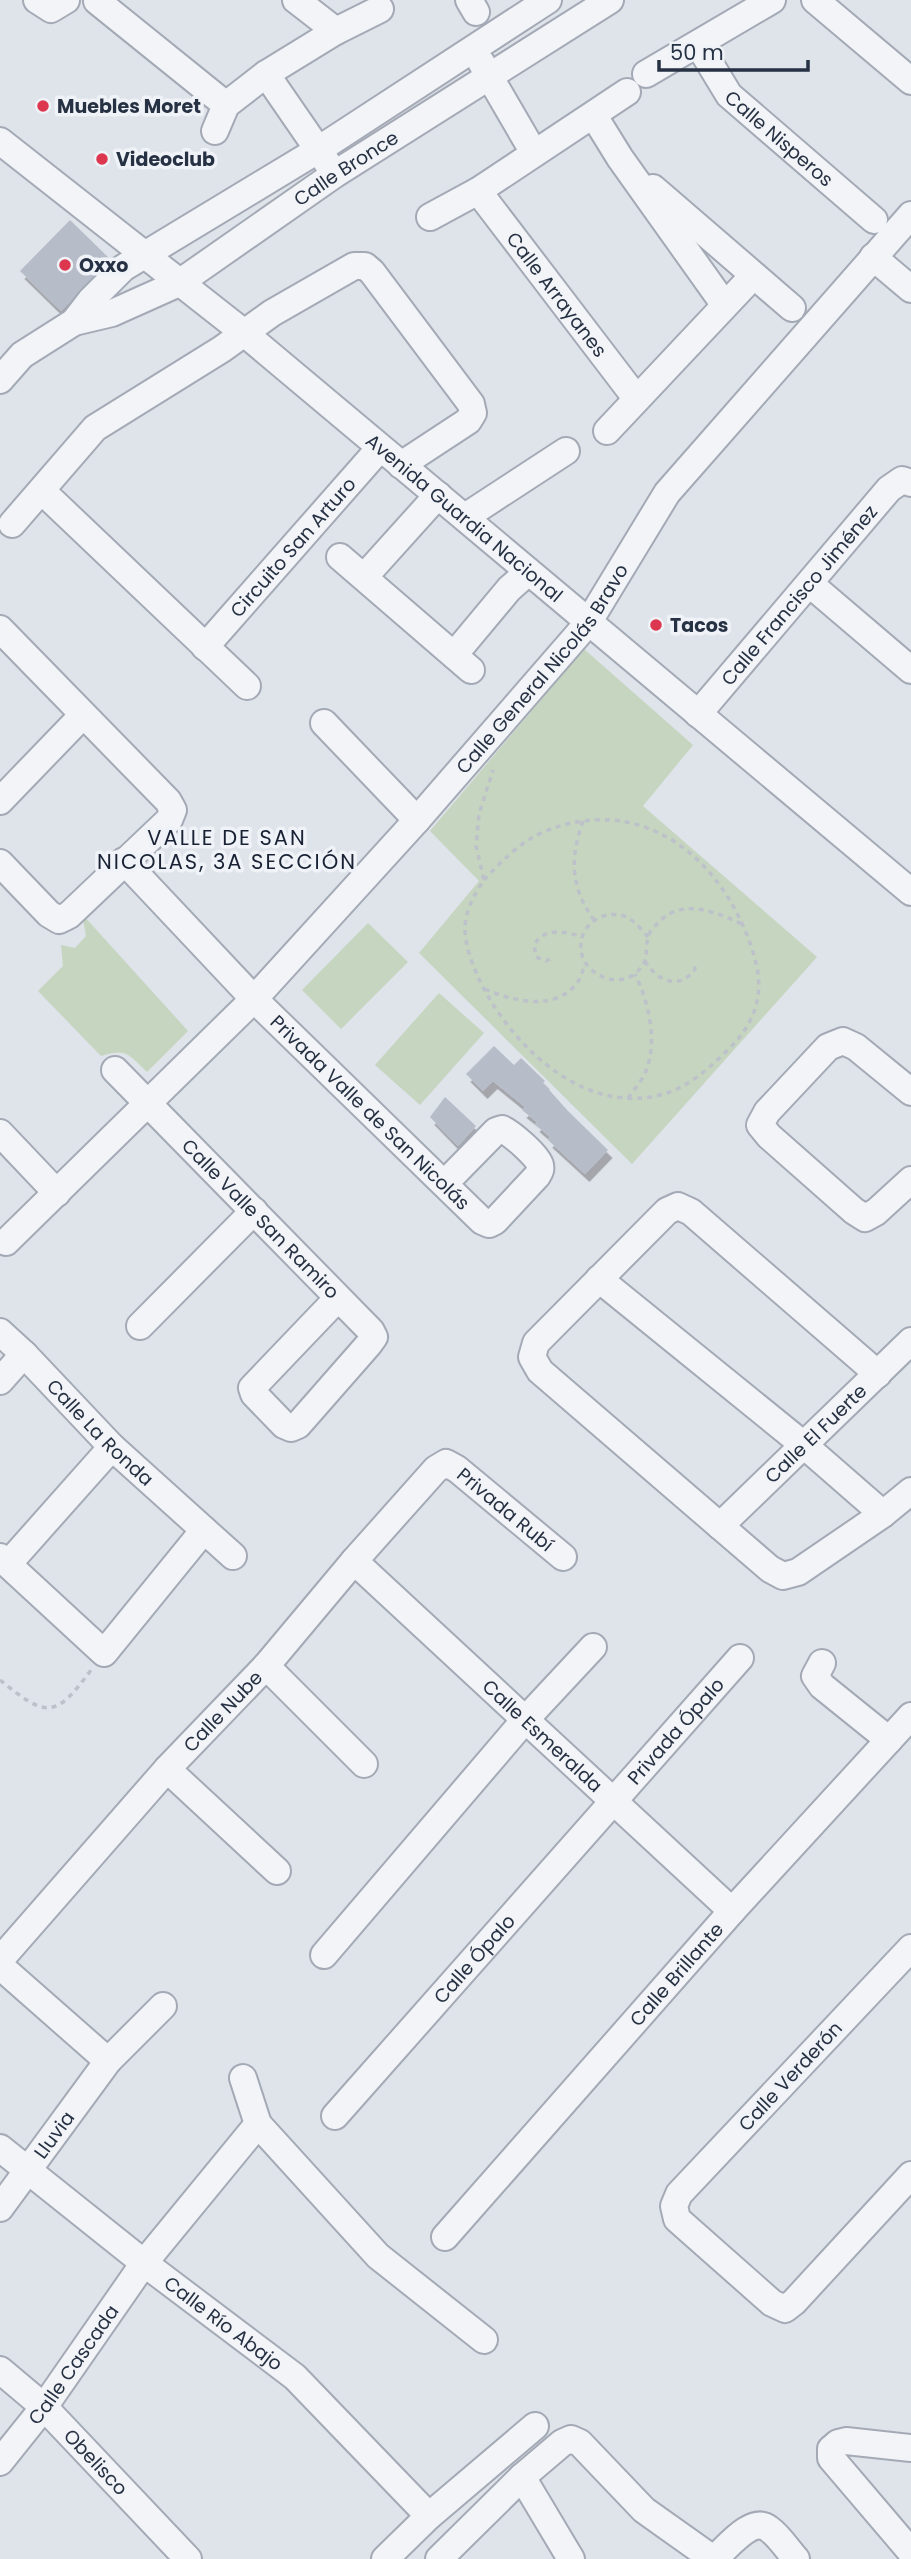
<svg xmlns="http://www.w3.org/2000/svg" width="911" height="2559" font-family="Poppins,sans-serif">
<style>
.green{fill:#c5d5bf}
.building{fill:#b6bcc8;filter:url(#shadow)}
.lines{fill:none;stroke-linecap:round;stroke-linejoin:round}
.minor-casing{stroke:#a4aab5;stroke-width:30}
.path{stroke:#bdc1c9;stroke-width:3.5;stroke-dasharray:5 5;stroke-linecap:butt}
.minor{stroke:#f2f4f8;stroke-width:26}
.poi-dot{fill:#dd374f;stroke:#eff2f7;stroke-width:2.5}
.labels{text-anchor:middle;stroke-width:7;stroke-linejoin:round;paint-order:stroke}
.poi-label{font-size:19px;font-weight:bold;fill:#263143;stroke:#eff2f7;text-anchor:start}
.street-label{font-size:19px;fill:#263143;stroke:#eff2f7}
.neighbourhood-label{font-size:21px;letter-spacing:2px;fill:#182234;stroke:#eff2f7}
</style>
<defs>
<filter id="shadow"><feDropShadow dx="4.5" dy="8" stdDeviation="0" flood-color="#0004"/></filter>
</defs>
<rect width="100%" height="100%" fill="#dfe3ea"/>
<!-- green -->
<path class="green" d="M584 649 693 745 643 806 817 957 632 1164 419 953 479 881 430 831Z
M82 914 188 1031 147 1072C128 1054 127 1048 101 1056L38 991 63 966 61 945 75 948 86 936Z
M368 923 408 962 341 1029 302 990Z
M439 993 484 1033 420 1105 375 1065Z"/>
<!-- building -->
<path class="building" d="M70 220 110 259 61 311 20 271Z
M494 1046 514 1065 521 1058 545 1081 543 1083 568 1111 608 1150 585 1174 548 1140 550 1137 535 1124 537 1122 522 1110 525 1107 493 1081 483 1091 466 1074Z
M445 1097 476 1126 458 1146 430 1117Z"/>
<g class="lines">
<!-- minor casing -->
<g class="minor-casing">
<g id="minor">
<path d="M37 0 51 9 66 0"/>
<path d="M296 0 336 31"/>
<path d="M469 0 476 12"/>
<path d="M815 0 911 81"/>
<path d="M97 1 226 105"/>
<path id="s1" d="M698 44 729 95 874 220"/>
<path d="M481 62 534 153"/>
<path d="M266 74 328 164"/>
<path d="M646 74 772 0"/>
<path d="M594 116 620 158 724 304"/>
<path d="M215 131 226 105 266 74 336 31 380 9"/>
<path id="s2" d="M0 141 243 332 911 892"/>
<path d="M653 188 792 308"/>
<path id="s3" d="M478 191 636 398"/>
<path d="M430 217 478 191 627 92"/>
<path d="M873 257 911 289"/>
<path d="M74 322 91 300 123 268 318 150 548 0"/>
<path id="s4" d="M0 380 22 355 74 322 112 313 179 283 335 174 610 0"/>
<path d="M607 431 753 276"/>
<path d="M42 491 247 686"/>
<path d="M465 517 566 451"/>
<path d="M12 524 95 428 222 349 272 313 354 266H365L372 272 471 404 473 413 468 421 401 465"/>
<path d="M340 557 471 670"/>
<path d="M365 576 438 495"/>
<path d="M810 584 911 670"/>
<path d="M0 629 168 801 173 810 169 820 69 915 59 920 49 914 0 863"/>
<path id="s5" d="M205 647 380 448"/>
<path d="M454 655 509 589 528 572"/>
<path id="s6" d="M698 714 889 489 902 480 911 483"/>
<path d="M324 723 417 820"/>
<path d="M0 801 83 715"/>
<path id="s7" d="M124 861 254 999 482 1221 489 1224 495 1221 537 1176C540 1171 541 1170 540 1165 538 1156 511 1133 502 1129L496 1131 444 1184"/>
<path id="s8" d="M115 1070 371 1331 374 1337 369 1344 298 1425 291 1428 284 1425 254 1394 252 1388 338 1298"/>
<path d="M911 1092 856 1047 843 1041 828 1047 767 1112 760 1125 769 1136 854 1211 865 1218 876 1212 911 1180"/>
<path d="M0 1133 57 1193"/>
<path id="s9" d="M6 1242 254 999 417 820 588 623 667 493 911 215"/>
<path d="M599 1279 805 1446 883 1514"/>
<path d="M140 1326 254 1211"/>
<path id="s10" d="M0 1332 24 1354 112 1447 233 1556"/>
<path d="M878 1374 691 1212 678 1206 667 1211 536 1343 532 1357 540 1371 770 1569 783 1576 798 1572 883 1514 911 1491"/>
<path d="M0 1381 24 1354"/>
<path id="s11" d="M720 1526 911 1341"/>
<path d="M0 1557 104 1653 204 1530"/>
<path id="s12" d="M354 1561 732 1911"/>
<path d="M8 1564 112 1447"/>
<path d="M822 1663 815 1676 822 1686 889 1740"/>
<path d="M266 1666 364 1764"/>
<path d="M167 1769 277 1871"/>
<path d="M911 1948 679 2194 674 2206 677 2219 772 2303 785 2309 794 2302 911 2175"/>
<path d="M324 1955 524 1721 593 1647"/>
<path id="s13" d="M0 1960 167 1769 266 1666 354 1561 436 1469 446 1463 457 1469 563 1557"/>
<path d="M0 1966 108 2061"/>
<path d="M243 2078 258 2124 378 2256 484 2340"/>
<path id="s14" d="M335 2116 740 1658"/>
<path id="s15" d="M0 2148 144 2263 295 2377 429 2516"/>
<path id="s16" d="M0 2208 108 2061 163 2006"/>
<path id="s17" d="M445 2237 732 1911 911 1716"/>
<path id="s18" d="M0 2370 44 2407 188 2559"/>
<path d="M911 2448 846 2441 838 2443 831 2449V2458L911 2552"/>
<path id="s19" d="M0 2462 44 2407 144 2263 258 2124"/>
<path d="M522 2477 571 2559"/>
<path d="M385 2559 429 2516 535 2426"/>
<path d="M439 2559 522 2477 562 2443 571 2439 580 2443 644 2510 713 2559"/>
<path d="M714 2559C727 2548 752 2515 769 2529 779 2536 788 2550 796 2559"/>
</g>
</g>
<!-- path -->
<path class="path" d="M583 821C570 858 570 887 594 920
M484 880C501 862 519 843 541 833 640 790 722 857 752 949 766 990 758 1020 728 1050 710 1067 691 1085 667 1093 586 1119 511 1046 479 979 471 961 462 939 466 918 469 904 476 892 484 880L476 846 479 814 493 770
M648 937C642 930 633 919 624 916 583 905 562 959 603 977 612 981 625 981 633 975 651 961 644 955 648 937 650 930 656 925 661 920 684 898 718 913 742 924
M550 959 546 961 536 957 534 945C544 927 565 931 582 937
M645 961C656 981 680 991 695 969L694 964
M485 989C512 1001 555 1012 577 983 581 978 583 970 585 963
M628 1098C633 1091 640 1083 644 1075 659 1044 649 1003 635 974
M0 1680C47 1718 55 1719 91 1670"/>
<!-- minor -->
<use href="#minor" class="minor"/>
</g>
<!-- markers -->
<g class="poi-dot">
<circle cx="43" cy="106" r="7"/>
<circle cx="102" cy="159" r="7"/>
<circle cx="65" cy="265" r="7"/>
<circle cx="656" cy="625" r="7"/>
</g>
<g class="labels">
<!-- poi labels -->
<g class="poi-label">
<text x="57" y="113">Muebles Moret</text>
<text x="116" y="166">Videoclub</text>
<text x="79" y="272">Oxxo</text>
<text x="670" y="632">Tacos</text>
</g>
<!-- street labels -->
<g class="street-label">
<text dy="7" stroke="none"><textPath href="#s1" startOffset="126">Calle Nisperos</textPath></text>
<text dy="7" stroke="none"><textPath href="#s4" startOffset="410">Calle Bronce</textPath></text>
<text dy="7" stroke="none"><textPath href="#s3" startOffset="130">Calle Arrayanes</textPath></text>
<text dy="7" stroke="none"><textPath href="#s2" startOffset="598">Avenida Guardia Nacional</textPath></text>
<text dy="7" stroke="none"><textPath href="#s5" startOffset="133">Circuito San Arturo</textPath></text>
<text dy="7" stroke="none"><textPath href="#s6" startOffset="156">Calle Francisco Jiménez</textPath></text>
<text dy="7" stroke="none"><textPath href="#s9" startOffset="786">Calle General Nicolás Bravo</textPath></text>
<text dy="7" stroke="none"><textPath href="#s7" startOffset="352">Privada Valle de San Nicolás</textPath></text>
<text dy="7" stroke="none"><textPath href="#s8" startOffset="208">Calle Valle San Ramiro</textPath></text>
<text dy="7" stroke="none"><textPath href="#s10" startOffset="142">Calle La Ronda</textPath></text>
<text dy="7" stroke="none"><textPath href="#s11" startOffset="133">Calle El Fuerte</textPath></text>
<text dy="7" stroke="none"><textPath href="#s13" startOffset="744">Privada Rubí</textPath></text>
<text dy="7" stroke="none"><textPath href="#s13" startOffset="334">Calle Nube</textPath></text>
<text dy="7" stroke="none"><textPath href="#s14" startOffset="514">Privada Ópalo</textPath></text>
<text dy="7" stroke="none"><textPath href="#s12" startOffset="257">Calle Esmeralda</textPath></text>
<text dy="7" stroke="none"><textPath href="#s14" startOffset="210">Calle Ópalo</textPath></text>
<text dy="7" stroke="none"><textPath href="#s17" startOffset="350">Calle Brillante</textPath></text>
<text transform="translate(790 2076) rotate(-47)" y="7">Calle Verderón</text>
<text dy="7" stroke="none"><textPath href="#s16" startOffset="91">Lluvia</textPath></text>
<text dy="7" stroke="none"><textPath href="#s15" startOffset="284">Calle Río Abajo</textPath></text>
<text dy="7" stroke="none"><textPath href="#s19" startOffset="122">Calle Cascada</textPath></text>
<text dy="7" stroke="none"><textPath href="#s18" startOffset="133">Obelisco</textPath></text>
</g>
<!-- neighbourhood labels -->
<g class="neighbourhood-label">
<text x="227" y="845">VALLE DE SAN<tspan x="227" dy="24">NICOLAS, 3A SECCIÓN</tspan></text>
</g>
</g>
<!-- scale -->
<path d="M659 60v10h149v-10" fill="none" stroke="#263143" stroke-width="3.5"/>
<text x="670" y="60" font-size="21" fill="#263143" stroke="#eff2f7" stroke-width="5" paint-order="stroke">50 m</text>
</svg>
